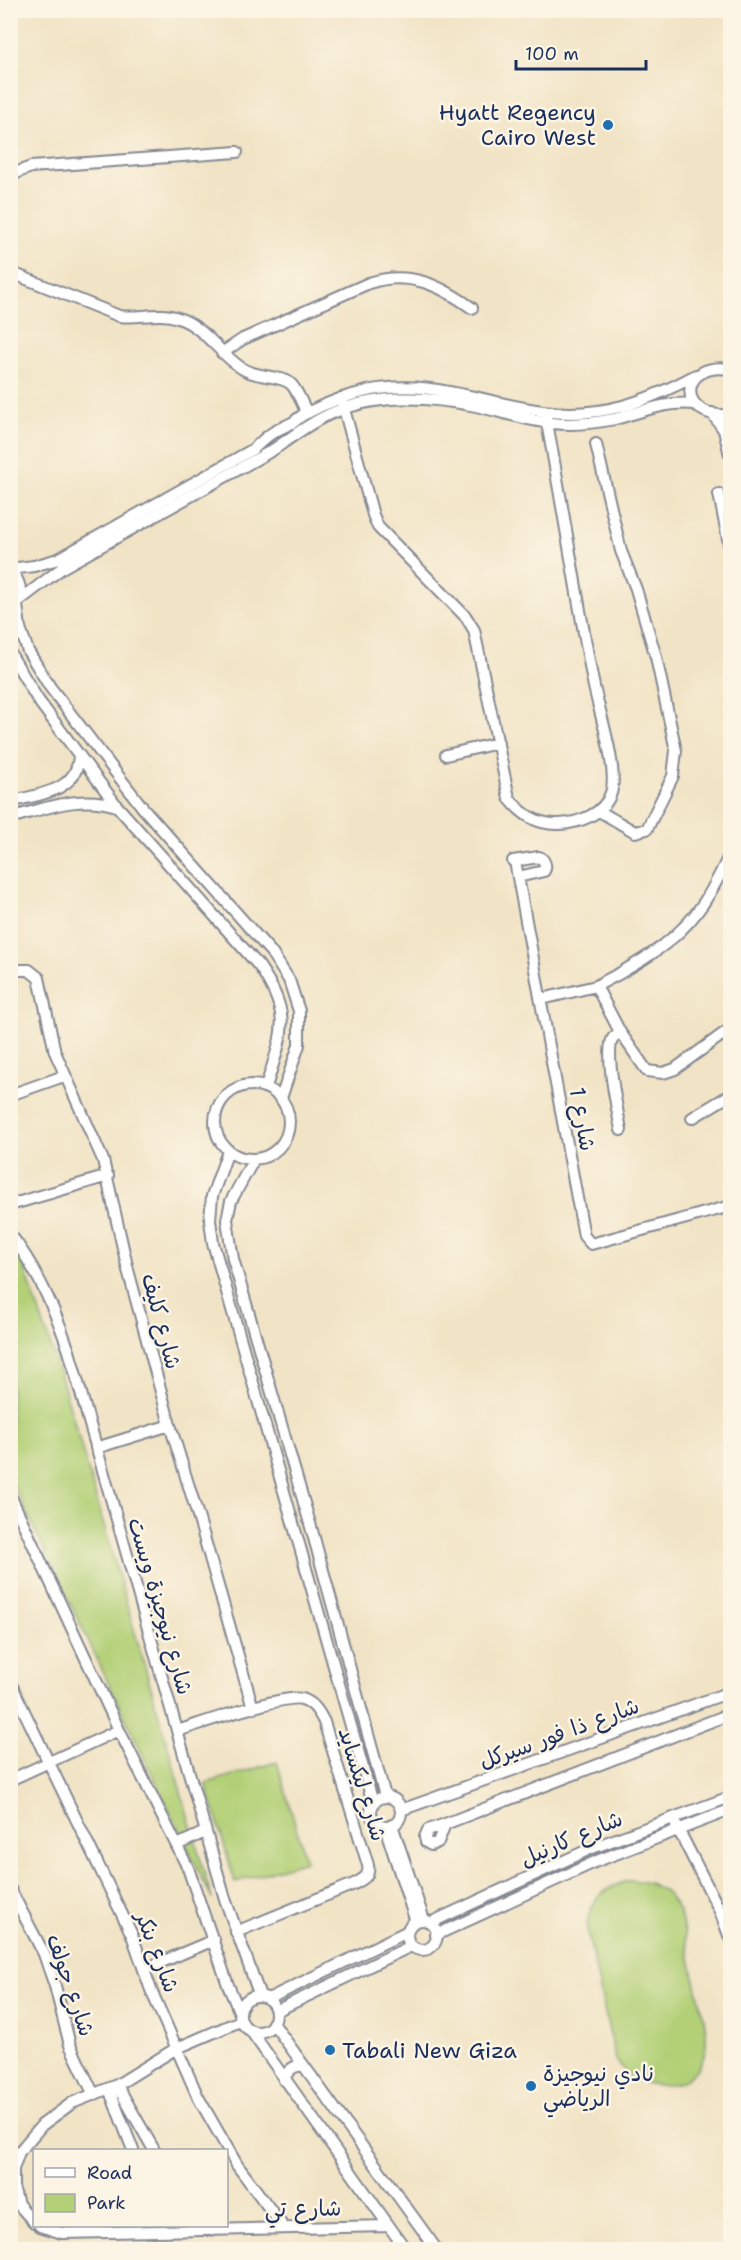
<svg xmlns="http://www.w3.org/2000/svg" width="741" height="2260" font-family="'Shantell Sans','Playpen Sans Arabic',sans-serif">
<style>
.green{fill:#b3d077;stroke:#67806a;stroke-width:1.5}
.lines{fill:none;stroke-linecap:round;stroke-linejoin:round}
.minor-casing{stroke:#868992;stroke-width:14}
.minor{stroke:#fff;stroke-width:10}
.poi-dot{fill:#1f6fb2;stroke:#fcf5e5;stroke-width:2}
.labels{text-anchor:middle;stroke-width:5;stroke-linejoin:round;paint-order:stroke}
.poi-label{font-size:22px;fill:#1b2f5e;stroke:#fcf5e5;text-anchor:start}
.street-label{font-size:22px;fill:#1b2f5e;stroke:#fcf5e5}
</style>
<rect width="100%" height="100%" fill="#fcf5e5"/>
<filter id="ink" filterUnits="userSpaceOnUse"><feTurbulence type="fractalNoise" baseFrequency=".0167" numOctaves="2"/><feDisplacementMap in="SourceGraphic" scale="12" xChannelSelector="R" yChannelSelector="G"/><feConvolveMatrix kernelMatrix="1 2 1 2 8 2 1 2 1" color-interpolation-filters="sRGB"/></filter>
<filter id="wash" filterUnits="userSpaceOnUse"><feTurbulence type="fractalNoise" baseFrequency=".008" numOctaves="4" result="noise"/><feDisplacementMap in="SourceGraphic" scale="24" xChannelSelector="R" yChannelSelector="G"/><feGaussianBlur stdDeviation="1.35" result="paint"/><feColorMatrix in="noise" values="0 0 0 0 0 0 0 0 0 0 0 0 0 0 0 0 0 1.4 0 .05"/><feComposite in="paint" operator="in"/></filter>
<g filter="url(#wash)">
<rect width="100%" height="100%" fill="#f1e3c5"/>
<!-- green -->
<path class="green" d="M11 1243 21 1258 60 1373 212 1899 11 1480Z
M277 1762 306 1861 235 1882 206 1783Z
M632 1880C658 1883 668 1891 680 1913 685 1936 690 1958 695 1981 701 2009 718 2050 693 2073 684 2082 672 2086 659 2085 641 2085 624 2075 615 2058L587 1930C588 1900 604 1886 632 1880Z"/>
</g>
<g filter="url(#ink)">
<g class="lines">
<!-- minor casing -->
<g class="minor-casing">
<path id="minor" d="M10 178 18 172 31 167 237 152
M10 269 17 275 119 316C138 319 159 311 178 318 204 326 220 355 243 369 257 378 281 375 291 384 298 391 302 404 307 413
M222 353 243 339 369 283C409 270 440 285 472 308
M730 369C678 361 676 419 730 415
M341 398 373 515 378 527 466 617 474 630 509 798C522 815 538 825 559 824 580 823 604 814 611 793 619 770 598 708 593 682 576 592 562 502 545 412
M712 413 724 430 730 455
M596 444 621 551 636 589 656 657 676 751 673 776 647 829 635 832 599 811
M719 494 730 549
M10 569 34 566 58 559 250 451C257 447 261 441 268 436 275 430 284 427 292 423 297 420 301 415 307 413 326 403 346 396 367 391 431 378 482 403 543 411 601 419 646 402 696 375
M10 571C24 584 23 600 10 613
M20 600 62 568 271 451C290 439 307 424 328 415 375 393 427 396 476 406 507 413 537 424 570 424 585 424 600 422 615 419 642 412 665 401 694 404
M17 605 20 628 28 651 50 687 143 808 271 952 289 980 299 1011V1045L281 1098
M10 653 38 700 117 806 259 966C294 1017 282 1033 266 1087
M446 755 498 743
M10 802C39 794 78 792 79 755
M10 818C47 808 80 794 117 806
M730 854C717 881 704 908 682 929 662 950 622 973 596 986L620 1032 647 1071 663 1073 675 1069 730 1029
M513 861 539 857C544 859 547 866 544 871L518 877
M515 861 584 1236 591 1244 727 1207 730 1213
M10 970H29L39 978 55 1052 103 1160 128 1270 170 1425 198 1516 253 1708
M542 999 596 986
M620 1032C618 1034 615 1035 613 1038 604 1052 618 1112 621 1130
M215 1122a37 37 0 1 1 74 0a37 37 0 1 1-74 0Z
M10 1095 64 1076
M692 1118 730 1095
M228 1151 212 1196 210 1220 213 1243 373 1803
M254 1159 231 1201 227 1220 233 1259 311 1527 385 1796
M10 1205 108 1176
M10 1234C37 1269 55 1309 69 1351L225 1899 260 1996
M96 1448 170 1425
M10 1495 119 1730 188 1868 228 1985 239 2011
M10 1682 132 1935 151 1990 198 2097 237 2165 284 2228
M177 1731C200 1724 284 1694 302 1699 314 1703 319 1712 324 1722L368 1865C370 1877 363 1879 354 1884L236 1932
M10 1780 119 1730
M371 1812a15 15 0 1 1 30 0a15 15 0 1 1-30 0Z
M401 1810 730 1692
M445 1824 730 1714
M445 1824 438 1842 431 1845 426 1842 425 1837 428 1830Z
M392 1825 424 1920
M676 1825 720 1911 730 1938
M385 1827 416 1922
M177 1845 205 1832
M10 1889 44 1954 55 1986 70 2045 94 2095
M407 1935a15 15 0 1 1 30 0a15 15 0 1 1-30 0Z
M430 1923 592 1848 730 1797
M436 1935 597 1861 730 1810
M145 1969 214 1940
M240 2014a18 18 0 1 1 36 0a18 18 0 1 1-36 0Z
M268 1999 408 1931
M276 2011 411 1946
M273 2023 437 2250
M251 2031 406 2250
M284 2080C287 2071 294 2064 304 2066
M117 2085 154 2150
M109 2089 133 2150
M34 2222 18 2204 13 2187V2169L19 2152 42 2125 72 2103 117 2085 175 2049 240 2021
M40 2226 62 2233 389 2226"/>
</g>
<!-- minor -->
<use href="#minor" class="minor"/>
</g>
</g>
<!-- markers -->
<g class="poi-dot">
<circle cx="608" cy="125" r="6"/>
<circle cx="330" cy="2050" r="6"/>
<circle cx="531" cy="2086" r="6"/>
</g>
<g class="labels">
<!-- poi labels -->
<g class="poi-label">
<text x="596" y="120" text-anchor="end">Hyatt Regency<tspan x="596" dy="25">Cairo West</tspan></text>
<text x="342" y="2058">Tabali New Giza</text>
<text x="543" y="2081">نادي نيوجيزة<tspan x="543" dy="25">الرياضي</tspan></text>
</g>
<!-- street labels -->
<g class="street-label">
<text transform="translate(583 1119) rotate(80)" y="8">شارع 1</text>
<text transform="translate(162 1321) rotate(75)" y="8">شارع كليف</text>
<text transform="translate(161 1606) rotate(74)" y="8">شارع نيوجيزة ويست</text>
<text transform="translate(559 1733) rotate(-20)" y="8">شارع ذا فور سيركل</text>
<text transform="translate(363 1784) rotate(73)" y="8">شارع ليكسايد</text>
<text transform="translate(571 1838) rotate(-23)" y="8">شارع كارنيل</text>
<text transform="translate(158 1952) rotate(69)" y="8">شارع بنكر</text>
<text transform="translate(71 1985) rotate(71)" y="8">شارع جولف</text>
<text transform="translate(303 2208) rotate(-1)" y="8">شارع تي</text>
</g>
</g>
<!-- margin -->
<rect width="741" height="2260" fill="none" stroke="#fcf5e5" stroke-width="36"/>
<!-- legend -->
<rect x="33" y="2149" width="195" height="78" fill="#fcf5e5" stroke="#a2a6af" stroke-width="1.5"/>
<rect x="45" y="2168" width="30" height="9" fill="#ffffff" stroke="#a2a6af" stroke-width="1.5"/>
<text x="87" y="2179" font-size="18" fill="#1b2f5e">Road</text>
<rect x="45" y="2194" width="30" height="18" fill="#b3d077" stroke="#a2a6af" stroke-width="1.5"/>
<text x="87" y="2209" font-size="18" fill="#1b2f5e">Park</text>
<!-- scale -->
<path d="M516 60v9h130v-9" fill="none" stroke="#1b2f5e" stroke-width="3"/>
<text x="525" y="60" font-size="18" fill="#1b2f5e" stroke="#fcf5e5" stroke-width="4.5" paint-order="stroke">100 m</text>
</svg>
